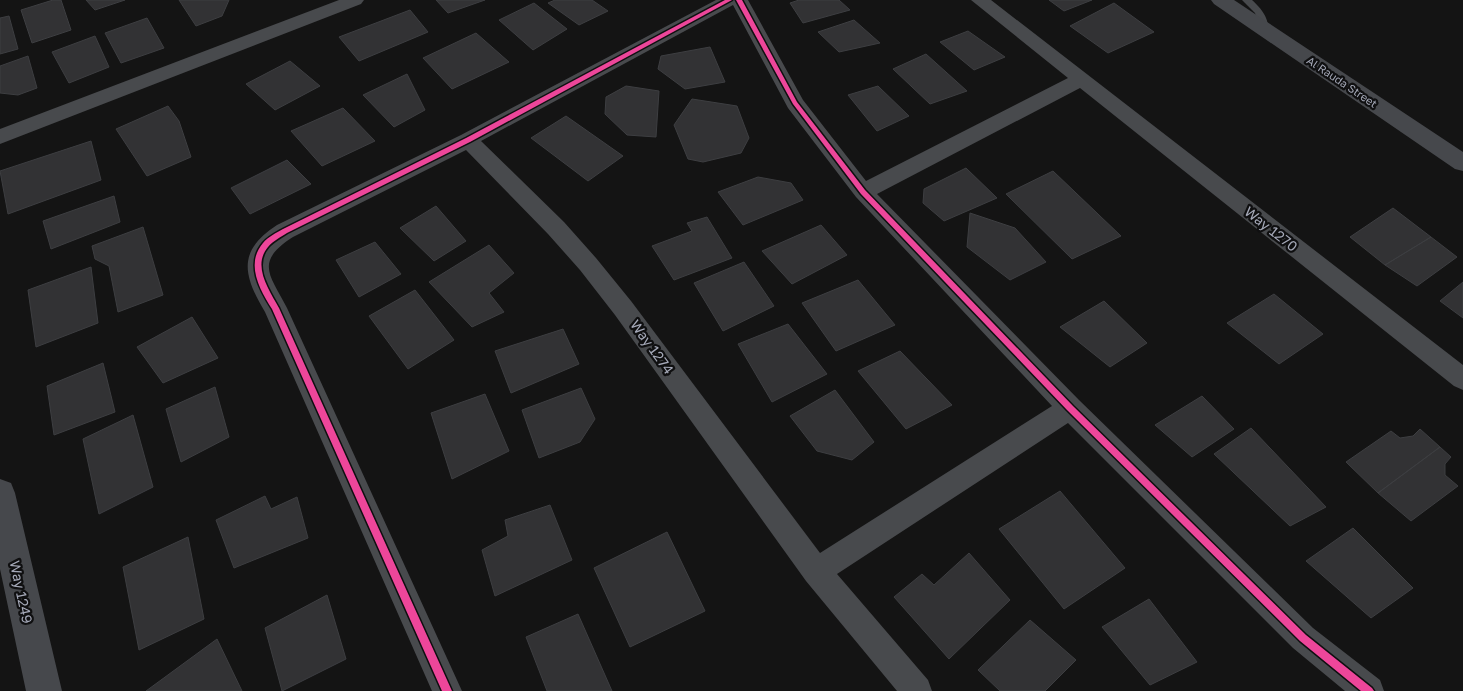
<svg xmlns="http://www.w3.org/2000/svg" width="1463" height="691" font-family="'Golos Text',sans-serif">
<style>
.building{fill:#323234;stroke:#3d3e41}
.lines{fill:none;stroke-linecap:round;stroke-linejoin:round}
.lane{fill:#484a4d;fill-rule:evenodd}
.street{fill:#484a4d;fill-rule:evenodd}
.secondary{fill:#46484c;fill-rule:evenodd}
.cycleway-casing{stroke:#0f0f10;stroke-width:3}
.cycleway{fill:#ed469a;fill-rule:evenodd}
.labels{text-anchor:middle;stroke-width:4.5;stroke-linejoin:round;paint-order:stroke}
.far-street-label{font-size:11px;fill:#a4a8b7;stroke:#0f0f10}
.street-label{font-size:14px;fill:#a4a8b7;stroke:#0f0f10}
</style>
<rect width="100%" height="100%" fill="#141414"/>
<!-- building -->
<path class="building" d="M53 0H61L71 30 32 43 21 10Z
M86 0H125L95 10Z
M179 0H229L222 16 196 26Z
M436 0H485L448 13Z
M555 0H592L608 11 579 25 548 3Z
M799 0H839L850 10 803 23 790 3Z
M1049 0H1092L1064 11Z
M534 3 567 29 533 50 499 20Z
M1114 3 1154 32 1108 53 1070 26Z
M410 10 428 32 359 61 339 37Z
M9 16 18 49 0 54V18Z
M147 18 164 48 121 63 105 33Z
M854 20 880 43 839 52 818 32Z
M968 31 1005 57 974 70 940 42Z
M476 33 509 62 452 89 423 58Z
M95 36 109 67 69 83 52 52Z
M710 47 725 82 685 89 658 69 661 56Z
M926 54 967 91 930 104 893 69Z
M28 56 37 88 18 95 0 93V66Z
M290 61 320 86 275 110 246 84Z
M407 74 425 110 394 127 363 95Z
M626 86 659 91 656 137 627 135 605 114 606 97Z
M878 86 909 116 877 131 848 95Z
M692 99 737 106 749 138 741 153 703 162 688 159 674 125Z
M168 106 179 121 191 157 147 176 116 129Z
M343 108 375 141 322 166 291 131Z
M566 116 623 156 588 181 531 138Z
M91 141 101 180 8 214 0 171Z
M287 160 311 184 250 214 231 188Z
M966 168 997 198 944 221 923 203 924 189Z
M1053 171 1121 236 1072 259 1006 194Z
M758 177 791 183 803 200 743 225 718 192Z
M114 196 120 222 51 249 43 221Z
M436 206 466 241 434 261 400 228Z
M1393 208 1431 237 1385 265 1350 237Z
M970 213 1015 228 1046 262 1010 280 967 247Z
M707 217 732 258 674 280 652 246 692 231 687 223Z
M821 225 847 255 792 284 762 251Z
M143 227 163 295 118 312 109 266 95 259 92 246Z
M1431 237 1457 257 1417 286 1385 265Z
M375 242 401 274 359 297 336 260Z
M489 245 514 273 489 293 504 312 472 327 429 282Z
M744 262 774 306 723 331 694 283Z
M91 267 98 323 36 347 28 290Z
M858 280 895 325 836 351 802 303Z
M1463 282V318L1440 301Z
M415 290 454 340 408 369 369 316Z
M1274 294 1323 334 1279 364 1227 323Z
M1104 301 1147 343 1110 367 1060 327Z
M192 317 218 358 163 383 137 347Z
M788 324 827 374 772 402 738 344Z
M563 329 579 364 511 393 495 351Z
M900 351 952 405 906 429 858 371Z
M103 363 115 412 54 435 47 386Z
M215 387 229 437 181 462 166 409Z
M581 388 595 419 580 442 539 458 522 410Z
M835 390 874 442 852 460 817 451 790 416Z
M485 394 509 451 452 479 431 413Z
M1202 396 1234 429 1192 457 1155 425Z
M133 415 153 487 99 514 83 439Z
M1251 428 1326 507 1290 526 1214 454Z
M1420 429 1440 447 1378 493 1346 462 1391 431 1400 438 1413 436Z
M1440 447 1451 457 1445 464V475L1458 486 1411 521 1378 493Z
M1060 491 1125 568 1064 609 999 529Z
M265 496 271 509 297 497 308 538 234 568 216 520Z
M550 505 572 560 495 596 482 550 508 536 505 520Z
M1353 528 1413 588 1371 618 1306 561Z
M667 532 705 611 630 647 594 568Z
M188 537 204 619 139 650 123 567Z
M969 553 1010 600 949 659 894 597 922 574 934 585Z
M327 595 346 659 282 691 265 628Z
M1149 599 1197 662 1150 685 1102 627Z
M578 614 612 691H547L526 637Z
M1030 620 1076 660 1045 691H1000L978 670Z
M217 639 242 691H146Z"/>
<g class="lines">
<!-- lane -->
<path class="lane" d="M1242 0H1252C1261 8 1271 20 1267 32H1261L1255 13Z"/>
<!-- street -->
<path class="street" d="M339 0H364L361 4 0 144V129Z
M716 0H748L803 100 866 181 1068 78 971 0H991L1463 365V390L1454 386 1080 88 877 194 1079 400 1313 628 1380 680 1384 691H1345L1293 648 1068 423 837 574 928 680 932 691H897L806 581 615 315 580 270 548 234 466 150 293 237C254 262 270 275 287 308L462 691H432L265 312C243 275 237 251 277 225L461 135ZM733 5 788 108 856 197 1052 406 820 553 631 301 596 258 564 222 481 141Z"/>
<!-- secondary -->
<path class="secondary" d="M1211 0H1234L1463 152V171L1455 169 1214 4Z
M0 479 11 483 15 493 62 691H26L0 569Z"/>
<!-- cycleway casing -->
<g class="cycleway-casing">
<path id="cycleway" d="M725 0H732L470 142 287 233C281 237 273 241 268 247 252 266 269 290 279 308L452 691H442L272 309C260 290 245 264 263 243 268 237 276 233 283 229L466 138Z
M736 0H742L797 102 865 190 1073 406 1306 635 1372 688 1374 691H1361L1300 641 1067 410 861 194 793 104Z"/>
</g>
<!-- cycleway -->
<use href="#cycleway" class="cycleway"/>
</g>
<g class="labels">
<!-- far-street labels -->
<g class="far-street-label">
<text transform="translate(1342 82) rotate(34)" y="4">Al Rauda Street</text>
</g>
<!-- street labels -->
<g class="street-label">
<text transform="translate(1271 229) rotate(38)" y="5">Way 1270</text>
<text transform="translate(652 347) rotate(54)" y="5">Way 1274</text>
<text transform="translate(21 592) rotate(78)" y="5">Way 1249</text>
</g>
</g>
</svg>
